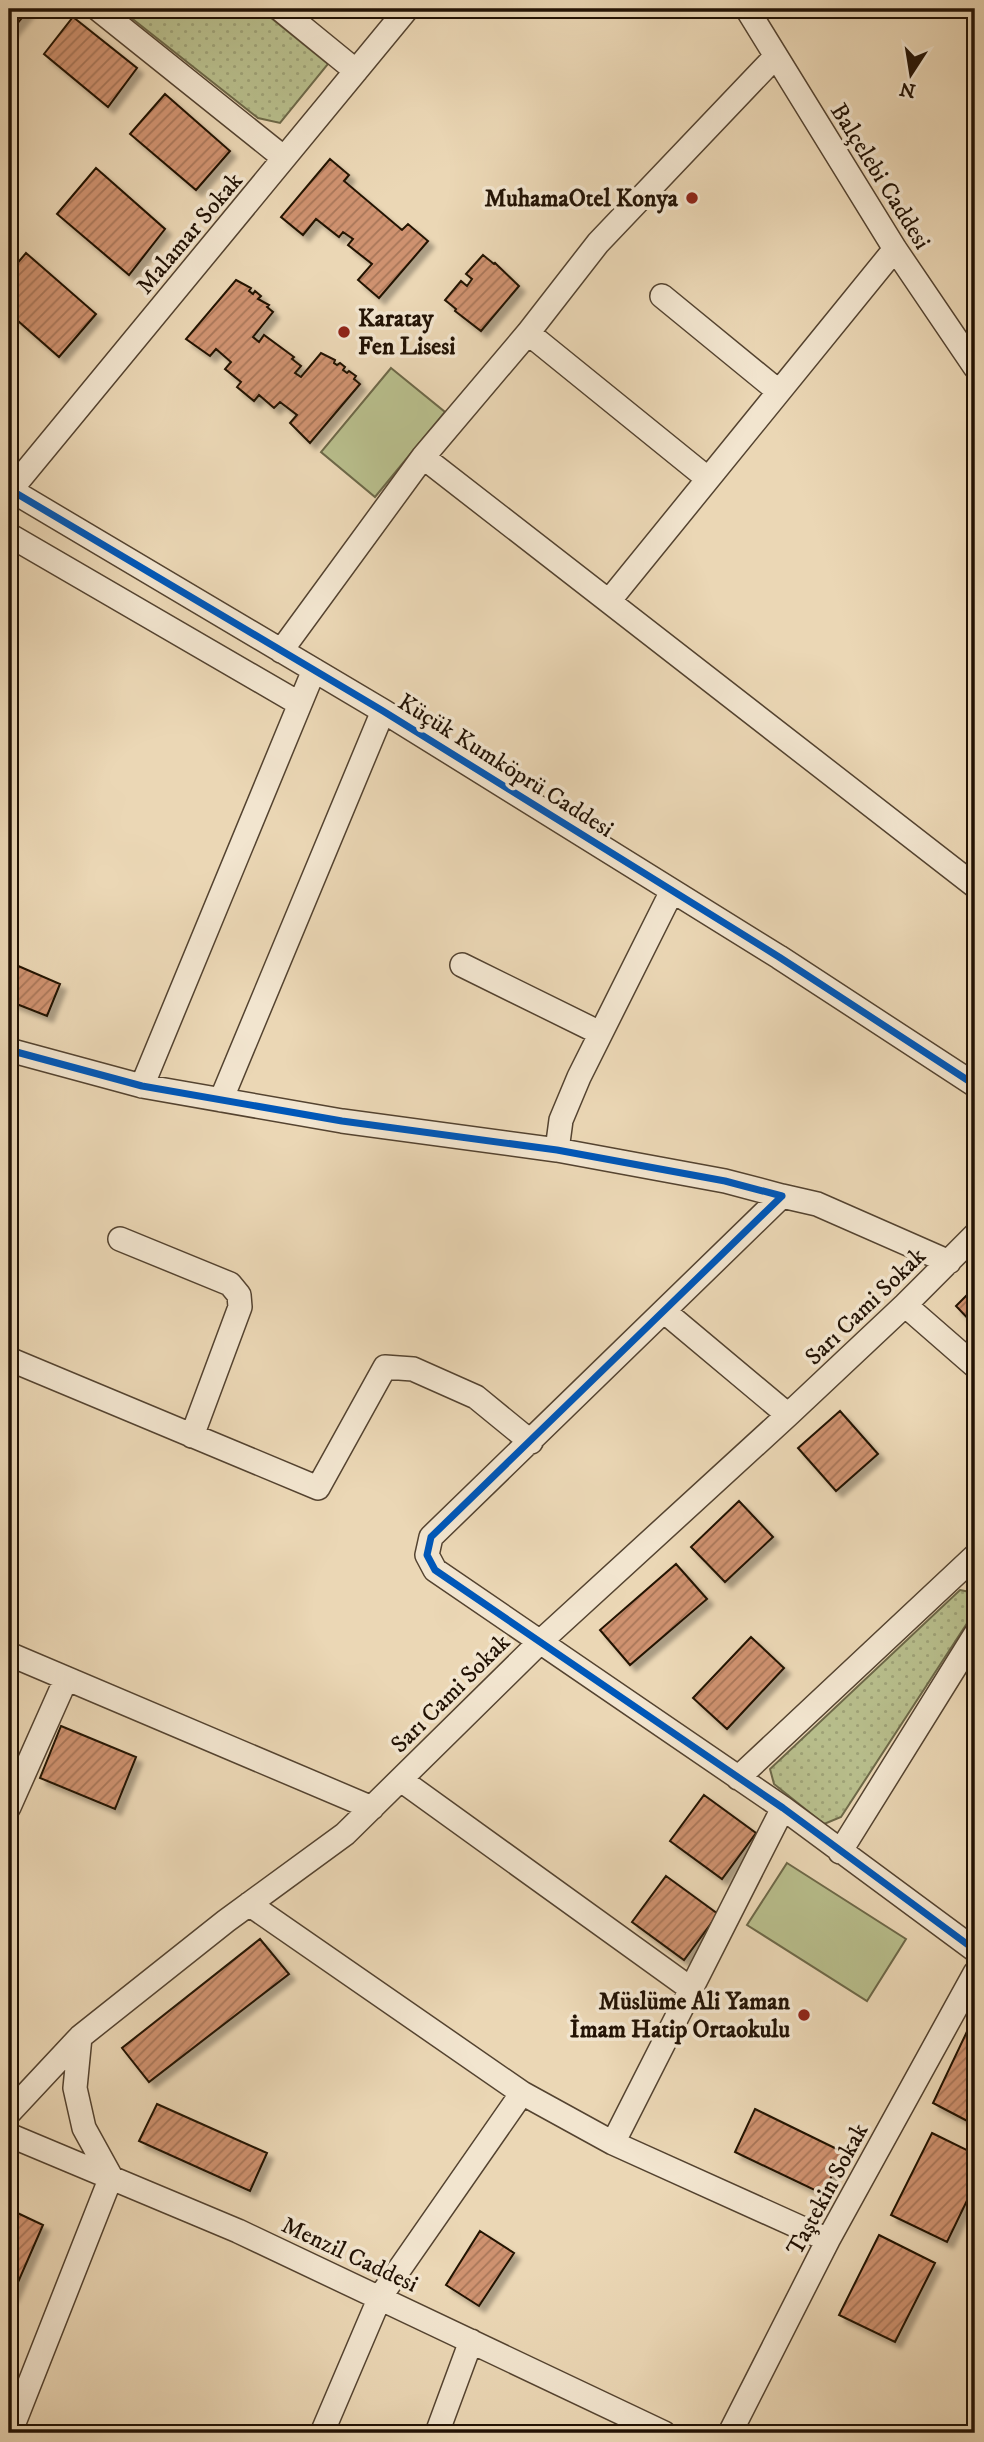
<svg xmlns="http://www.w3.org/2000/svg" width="984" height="2442" font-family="'IM FELL DW Pica',serif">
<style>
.park{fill:url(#park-dots);stroke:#6d6848;stroke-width:2}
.pitch{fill:#b8be8c;stroke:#6d6848;stroke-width:2}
.building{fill:url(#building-hatch);stroke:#221204;stroke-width:2;filter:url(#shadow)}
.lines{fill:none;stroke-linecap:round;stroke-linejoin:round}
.minor-casing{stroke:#544330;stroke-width:26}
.minor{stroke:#f2e5cf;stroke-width:23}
.cycleway-casing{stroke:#f2e5cf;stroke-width:11}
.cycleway{stroke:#0057b8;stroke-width:7}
.poi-dot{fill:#8f2418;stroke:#f2e5cf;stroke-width:2.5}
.labels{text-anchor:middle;stroke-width:7;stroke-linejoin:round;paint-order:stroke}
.street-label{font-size:24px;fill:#221204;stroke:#f2e5cf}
.poi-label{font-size:24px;font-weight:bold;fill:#221204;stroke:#f2e5cf;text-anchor:end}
</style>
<defs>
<pattern id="park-dots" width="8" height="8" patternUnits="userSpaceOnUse" patternTransform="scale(1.75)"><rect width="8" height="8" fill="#b8be8c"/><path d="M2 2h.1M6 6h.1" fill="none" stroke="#9ea277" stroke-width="1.8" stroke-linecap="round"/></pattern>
<pattern id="building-hatch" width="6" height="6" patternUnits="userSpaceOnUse" patternTransform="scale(1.75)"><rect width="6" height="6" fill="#cf926f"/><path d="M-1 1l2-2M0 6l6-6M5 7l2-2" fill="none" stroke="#a87659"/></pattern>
<filter id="shadow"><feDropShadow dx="6" dy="6" stdDeviation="2" flood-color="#0004"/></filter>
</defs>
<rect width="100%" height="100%" fill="#ebd7b5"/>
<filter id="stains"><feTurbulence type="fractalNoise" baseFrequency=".00286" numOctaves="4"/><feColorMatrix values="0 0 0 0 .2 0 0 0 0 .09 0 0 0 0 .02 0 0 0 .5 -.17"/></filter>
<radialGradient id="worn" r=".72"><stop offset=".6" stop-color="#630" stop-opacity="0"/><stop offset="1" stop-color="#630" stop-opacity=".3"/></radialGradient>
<!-- park -->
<path class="park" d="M120 9H260L328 64 280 123 258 118Z
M960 1590 975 1593V1611L841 1817 824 1824 774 1784 770 1769Z"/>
<!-- pitch -->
<path class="pitch" d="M391 368 445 412 375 497 321 452Z
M787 1863 906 1939 867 2001 747 1925Z"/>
<!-- building -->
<path class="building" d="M9 9H29L9 34Z
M73 17 137 68 108 107 44 54Z
M165 94 230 151 196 190 130 134Z
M330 159 349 175 344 181 402 230 408 224 428 241 379 298 358 280 372 264 348 245 353 239 343 232 339 237 316 219 303 235 281 217Z
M96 168 165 229 129 275 57 214Z
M26 253 96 314 59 357 9 313V273Z
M483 255 494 264 495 263 519 286 481 331 455 311 456 309 445 300 461 281 467 286 472 279 466 274Z
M236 280 251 288 249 291 253 294 255 291 261 296 258 299 269 305 267 307 273 312 253 337 259 342 264 335 294 357 292 359 301 366 295 373 301 377 321 353 335 360 334 363 337 365 340 363 345 367 343 370 347 373 349 371 356 376 354 379 360 384 310 443 290 423 297 415 280 402 274 408 259 395 254 401 237 387 241 382 225 369 231 362 216 349 210 356 186 339Z
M9 962 60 984 47 1016 9 1001Z
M975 1287V1326L956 1306Z
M840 1411 878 1454 836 1491 798 1448Z
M739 1501 773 1537 725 1582 691 1547Z
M676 1564 707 1599 630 1665 600 1630Z
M751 1637 784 1668 727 1729 693 1698Z
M61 1726 136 1757 115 1809 40 1778Z
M704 1795 756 1833 722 1879 670 1841Z
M666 1876 718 1914 684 1960 632 1922Z
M260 1939 289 1974 149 2082 122 2048Z
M971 2023 975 2025V2125L933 2103Z
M157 2104 267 2153 250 2191 139 2141Z
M755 2109 843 2152 823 2194 735 2152Z
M932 2133 975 2154V2184L947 2242 891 2215Z
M9 2209 43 2225 12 2296 9 2295Z
M480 2231 514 2253 479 2306 446 2285Z
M879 2235 935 2263 895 2342 839 2315Z"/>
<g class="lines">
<!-- minor casing -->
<g class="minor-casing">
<path id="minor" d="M98 9 284 158
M280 9 356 71
M747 9 895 249 975 367
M662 296 778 391
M528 333 707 478
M423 457 975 886
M9 489 383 711 779 957 975 1085
M9 492 407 9
M9 535 300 704
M609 601 895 249
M281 651 423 457 528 333 598 243 776 56
M462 965 600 1033
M9 1050 142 1086 342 1121 557 1150 725 1181 782 1196 431 1537 427 1555 435 1570 783 1808 975 1950
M142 1086 314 670
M221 1100 383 711
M557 1150 561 1120 579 1077 672 891
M782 1196 817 1204 949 1262
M120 1239 230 1284 239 1295 240 1307 192 1436
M905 1305 975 1366
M665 1312 788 1415
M9 1359 318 1488 385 1367 413 1369 476 1397 531 1442
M9 1654 372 1808
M738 1778 975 1556
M401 1780 691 1989
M9 1807 66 1679
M840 1852 975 1635
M249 1904 522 2093 613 2143 828 2240
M9 2113 80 2037 226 1921 345 1834 540 1642 788 1415 905 1305 975 1235
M9 2135 238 2231 664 2433
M613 2143 783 1808
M10 2433 111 2177 84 2128 75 2088 80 2037
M322 2433 380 2297 522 2093
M437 2433 471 2341
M730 2433 828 2240 975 1973"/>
</g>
<!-- minor -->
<use href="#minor" class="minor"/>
<!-- cycleway casing -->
<g class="cycleway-casing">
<path id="cycleway" d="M9 489 383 711 779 957 975 1085
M9 1050 142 1086 342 1121 557 1150 725 1181 782 1196 431 1537 427 1555 435 1570 783 1808 975 1950"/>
</g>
<!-- cycleway -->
<use href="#cycleway" class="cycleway"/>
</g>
<!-- markers -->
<g class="poi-dot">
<circle cx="692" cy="198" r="7"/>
<circle cx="344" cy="332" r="7"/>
<circle cx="804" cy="2015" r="7"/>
</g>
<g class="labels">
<!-- street labels -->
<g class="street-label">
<text transform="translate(881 176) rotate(58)" y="8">Balçelebi Caddesi</text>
<text transform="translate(189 233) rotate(-50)" y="8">Malamar Sokak</text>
<text transform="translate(506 765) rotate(32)" y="8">Küçük Kumköprü Caddesi</text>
<text transform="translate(865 1306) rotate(-44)" y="8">Sarı Cami Sokak</text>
<text transform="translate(450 1693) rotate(-45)" y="8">Sarı Cami Sokak</text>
<text transform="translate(827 2189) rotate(-62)" y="8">Taştekin Sokak</text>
<text transform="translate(350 2254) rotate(25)" y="8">Menzil Caddesi</text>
</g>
<!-- poi labels -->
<g class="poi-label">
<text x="678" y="206">MuhamaOtel Konya</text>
<text x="358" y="326" text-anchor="start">Karatay<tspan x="358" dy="28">Fen Lisesi</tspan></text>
<text x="790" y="2009">Müslüme Ali Yaman<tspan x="790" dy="28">İmam Hatip Ortaokulu</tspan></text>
</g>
</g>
<!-- margin -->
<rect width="984" height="2442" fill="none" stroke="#ebd7b5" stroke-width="35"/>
<rect x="10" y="10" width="963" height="2421" fill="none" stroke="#221204" stroke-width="3.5"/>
<rect x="18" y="18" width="949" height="2407" fill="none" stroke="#221204" stroke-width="2"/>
<!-- north arrow -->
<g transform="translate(911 74) rotate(192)" stroke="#f2e5cf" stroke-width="5" paint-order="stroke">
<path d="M0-5L12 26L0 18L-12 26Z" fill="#221204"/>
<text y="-10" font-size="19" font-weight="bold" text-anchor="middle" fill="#221204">N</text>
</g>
<rect width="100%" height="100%" filter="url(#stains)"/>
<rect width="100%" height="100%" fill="url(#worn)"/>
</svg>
